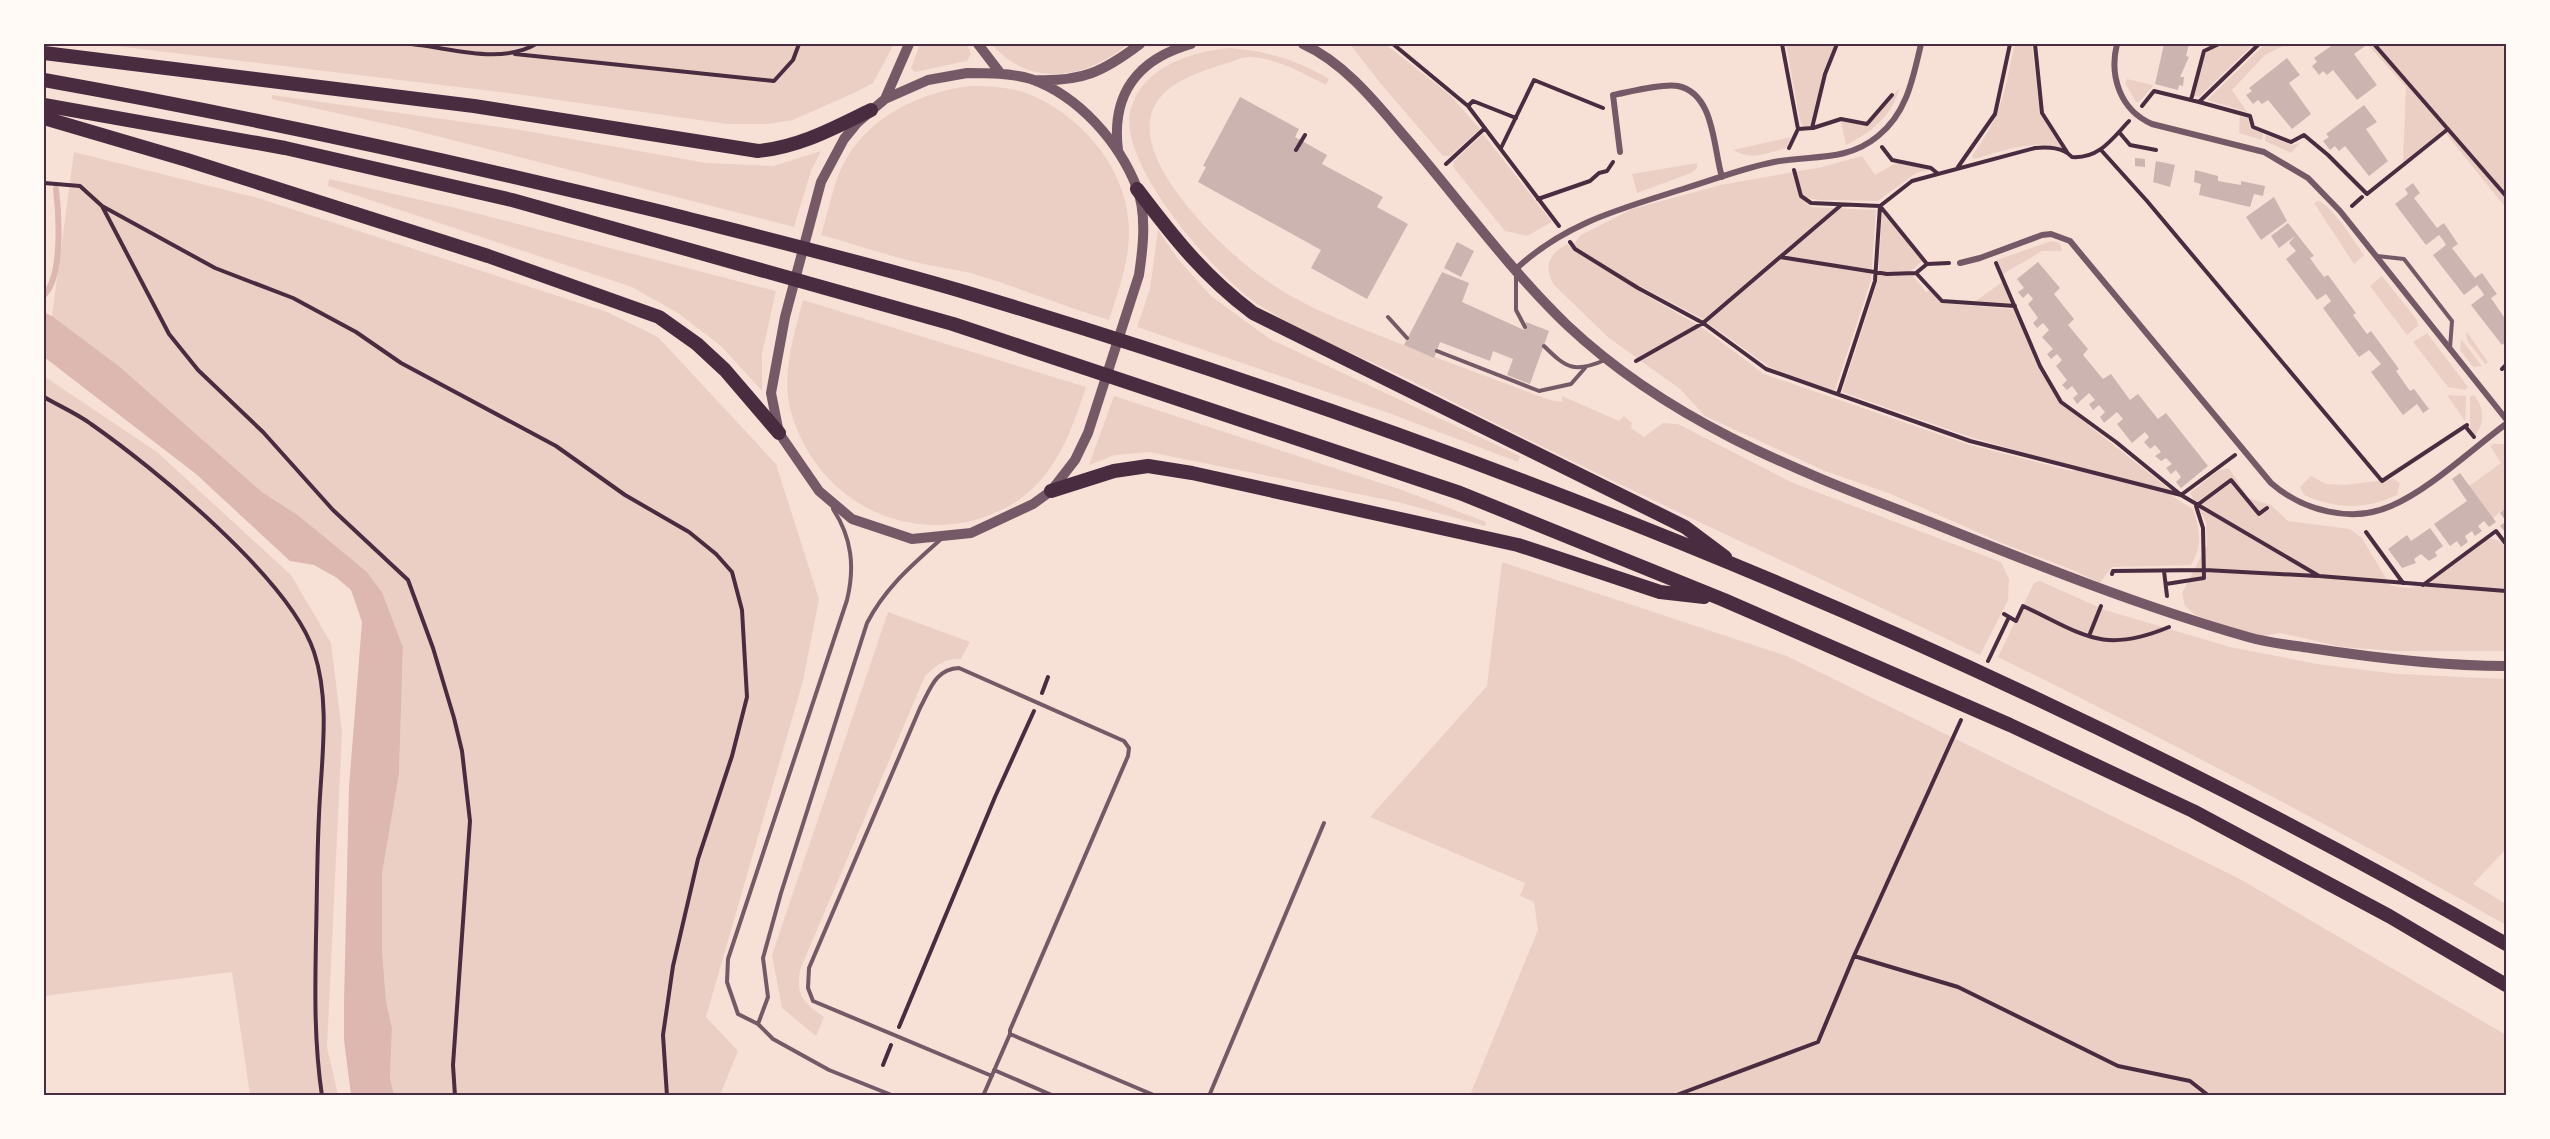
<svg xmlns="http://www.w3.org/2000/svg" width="2550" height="1139" font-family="'Fira Sans Condensed',sans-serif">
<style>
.green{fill:#ebcfc5}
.water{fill:#dcb8b0}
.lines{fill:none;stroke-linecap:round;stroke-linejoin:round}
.stream{stroke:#dcb8b0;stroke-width:6}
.building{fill:#ccb4b1}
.path{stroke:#4a2c40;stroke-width:4}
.service{stroke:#755966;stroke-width:4}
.minor{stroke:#755966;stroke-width:6}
.tertiary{stroke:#755966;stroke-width:10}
.trunk{stroke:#4a2c40;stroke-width:14}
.neatline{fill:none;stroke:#4a2c40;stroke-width:2}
</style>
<rect width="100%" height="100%" fill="#f7e1d7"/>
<!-- green -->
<path class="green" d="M99 44H894L873 83 856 92 793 120 768 124H727L516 94Z
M920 44H967L971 54 967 61 915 72 911 68Z
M991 44H1128C1085 79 1032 89 991 44Z
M1350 44H1385L1450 95 1480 129 1450 156H1443L1381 84Z
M1786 44H1835L1823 72 1810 126H1803L1800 121Z
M2015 44H2032L2040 114 2063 149C2034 138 2003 151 1974 159L1972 156C2004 112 2003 94 2015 44Z
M2226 44H2254L2199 97 2194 96 2206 52Z
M2265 44H2287L2265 55 2232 90 2247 112 2207 100Z
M2367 44 2501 45 2506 51V208L2443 130 2403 162 2406 87Z
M1230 48C1267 51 1297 60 1329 79L1326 85C1303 73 1276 58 1250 57 1243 56 1232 62 1224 64 1190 75 1145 89 1150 135 1156 180 1212 237 1246 265 1294 305 1349 323 1406 346 1454 365 1503 382 1550 400L1562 402V396L1619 421 1624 416 1632 423 1631 428 1644 437 1663 423 1678 424 1793 483 2001 562 2009 579 2008 600 1980 655C1795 565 1607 482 1424 387 1368 359 1309 338 1256 303 1215 275 1114 160 1131 108 1145 65 1191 52 1230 48Z
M2127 79 2152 85 2153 86 2139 102H2136L2125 83Z
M970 86C990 86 1010 87 1029 94 1082 116 1126 168 1129 226 1130 260 1119 289 1109 320 1063 306 1020 288 974 274 955 269 937 267 919 263 886 255 854 244 821 235 827 216 831 195 838 176 859 121 915 93 970 86Z
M1900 87C1892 116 1872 132 1846 145L1841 121 1868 126Z
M272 95 521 130 706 163 773 166 821 151 811 171 794 227 405 128 272 99Z
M2240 116 2248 118 2251 129 2263 133 2262 140 2239 133Z
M1483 134 1552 222 1527 236 1505 231 1453 167 1454 161Z
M2266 135 2292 145 2300 143 2291 153 2265 141Z
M1791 137 1786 148C1767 153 1751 161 1733 150Z
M74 152 258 198 607 312 658 337 776 464 819 599 803 681 706 1017 738 1051 720 1095H394L390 1078 392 1028 386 1001 382 950V874L399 774 403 647 382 592 367 572 338 548 299 516 262 492 120 367 52 316Z
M1862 156 1875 175 1898 162 1929 170 1916 173 1878 201 1819 200 1798 196 1811 207 1876 210 1871 280 1835 390 1824 389 1768 366 1701 318 1642 287 1640 292 1703 328 1764 374 1970 445 2072 471 2082 469 1970 437 1842 392 1878 280 1882 212 1922 261 1910 272 1926 292 1929 290 1942 303 2013 309 2038 367 2060 403 2172 491H2164L2193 509C2200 530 2203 545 2191 565L2112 567 2100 583 2073 570 2002 543 1891 494 1825 471 1705 416 1680 389 1609 338 1554 285C1543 266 1549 254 1567 244L1571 248 1581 235 1632 209 1721 185 1822 167Z
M1697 163V168L1691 173 1637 193 1632 174Z
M329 179 460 209 776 291 762 354V391L721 346 678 313 632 287 328 186Z
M2318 201C2332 205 2355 242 2364 255L2354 264 2314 203Z
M1158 230 1178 259 1211 296 1270 339 1520 456 1518 462 1394 415 1137 327 1150 289Z
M2051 241 2060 243 2062 251H2042L2003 274 1997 260Z
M2382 276 2417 320 2418 326 2407 335 2370 286Z
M2002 282 2011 304 1976 302V301Z
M803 300 1086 387C1073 426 1061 462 1031 490 1015 505 995 514 975 520 892 542 811 491 790 408 782 373 794 334 803 300Z
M2466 331 2488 362 2485 364 2467 340Z
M2427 333 2468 387 2465 390 2448 387 2413 342Z
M2461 339 2482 366 2473 367 2460 350Z
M44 376 157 452 291 575 331 643 342 732 327 1047 338 1095H250L232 972 44 996Z
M2447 395 2466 396 2465 421Z
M2474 395C2484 407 2486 424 2474 436L2470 429V397Z
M1114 396 1402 490 1486 522 1485 526 1398 502 1149 452 1115 455 1089 465Z
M2493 444H2506V507L2493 518 2469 486 2501 463 2490 446Z
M2229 468 2248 498 2271 505 2288 521 2350 529 2362 538 2390 585C2396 586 2403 588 2409 588 2432 587 2466 546 2492 538L2501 542 2506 549V651H2396L2342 647 2280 633 2257 637 2195 615 2185 606 2182 593 2207 545 2206 522 2190 493 2219 470Z
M2311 476 2326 484 2344 485 2394 479 2400 483 2397 495C2365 510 2336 509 2304 495L2300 487Z
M1502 562 1787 656 2240 879 2506 1035V1095H1470L1538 930 1534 902 1520 896 1525 883 1370 817 1487 686Z
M2040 581 2105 610 2230 647 2317 664 2398 674 2506 679V849L2473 884 2506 904V925C2340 830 2170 742 1998 657L2034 583Z
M888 612 970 642 961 659C945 658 936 665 925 676L800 970C796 996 803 1002 824 1017L816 1036 782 1008 772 955Z"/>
<!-- water -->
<path class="water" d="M44 312 52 316 120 367 262 492 299 516 338 548 367 572 382 592 403 647 399 774 382 874V950L386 1001 392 1028 390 1078 394 1095H351L344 1040V1002L349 787 362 622 351 590 337 578 314 565 290 561 196 474 44 357Z"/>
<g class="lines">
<!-- stream -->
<path class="stream" d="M44 295C63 277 59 214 56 189"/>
</g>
<!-- building -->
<path class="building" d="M2164 44H2189L2186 56 2189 57 2180 77H2184L2183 86 2179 85 2178 90 2155 84Z
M2334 44H2363L2365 46 2354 54 2377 85 2357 100 2333 70 2327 75 2323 71 2319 75 2312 66 2317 62 2314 58Z
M2287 58 2300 75 2289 83 2311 114 2292 129 2268 100 2262 104 2258 100 2253 104 2246 95 2252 91 2249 88Z
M1240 97 1299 129 1295 137 1327 155 1322 164 1383 197 1377 207 1408 224 1367 299 1311 268 1321 250 1198 182 1206 167 1203 166Z
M2364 105 2377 122 2366 129 2388 161 2369 176 2345 146 2339 151 2335 146 2330 150 2323 141 2329 137 2326 134Z
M2135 158 2145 159V167L2135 166Z
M2156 161 2175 165 2170 187 2153 182Z
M2195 170 2218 176V181L2241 185V181L2265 186 2263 196 2254 194 2250 207 2199 195 2201 184 2194 182Z
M2413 183 2420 193 2414 198 2437 228 2444 223 2458 244 2452 248 2475 278 2482 273 2497 294 2491 298 2506 320V342L2502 345 2471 305 2484 295 2481 290 2477 285 2464 295 2433 255 2446 245 2443 240 2439 235 2426 245 2395 204 2408 194 2405 189Z
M2274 197 2287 221 2261 240 2246 217Z
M2288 223 2314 256 2310 258 2317 268 2324 277 2328 275 2356 313 2353 315 2367 334 2371 331 2399 369 2396 371 2410 391 2414 389 2429 409 2423 413 2417 404 2403 415 2371 372 2381 364 2369 350 2359 357 2323 308 2331 301 2326 294 2317 300 2286 259 2296 251 2289 243 2295 236 2279 248 2271 236Z
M1457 242 1474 251 1461 277 1444 268Z
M2038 262 2060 288 2054 294 2074 319 2068 325 2088 349 2083 355 2103 379 2111 374 2130 400 2138 394 2158 419 2166 413 2208 466 2181 488 2176 482 2181 477 2176 470 2171 474 2166 468 2172 464 2166 458 2161 461 2155 456 2161 452 2155 445 2150 449 2144 442 2149 437 2145 432 2132 443 2117 424 2123 419 2117 412 2104 423 2100 417 2105 412 2099 405 2093 410 2089 404 2095 400 2089 393 2077 404 2073 398 2078 394 2072 386 2067 390 2062 385 2067 380 2056 366 2062 360 2057 354 2051 359 2047 354 2053 349 2042 337 2049 330 2043 323 2037 328 2033 323 2038 318 2028 304 2033 299 2028 293 2023 298 2018 292 2024 288 2017 279Z
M1442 272 1469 283 1462 302 1524 330 1526 322 1549 331 1530 384 1507 375 1513 359 1493 351 1490 361 1440 342 1434 358 1404 345Z
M2460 473 2496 522 2489 527 2484 521 2478 526 2482 531 2475 536 2472 531 2465 536 2468 542 2461 547 2457 541 2450 546 2434 524 2467 501 2452 479Z
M2506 507V530L2505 532 2500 526 2506 521 2500 513Z
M2430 528 2443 546 2435 552 2437 556 2429 561 2421 554 2414 559 2416 563 2402 568 2388 549 2407 535 2411 541Z"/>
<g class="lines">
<!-- path -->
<path class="path" d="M411 44C451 48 500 65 536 44
M1393 44 1468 106 1559 226
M1782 44 1798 129 1812 128 1825 74 1837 44
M2035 44 2042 113 2067 152
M2374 44 2506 196
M515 54 774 81 793 60 799 44
M2191 100 2204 51 2219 44
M2199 102 2250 116 2253 127 2291 142 2304 135 2328 155 2367 194 2448 129
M1468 106 1473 101 1516 118
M2142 106 2154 91 2199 102 2259 44
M1813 128 1841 119 1867 124 1892 95
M2119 132 2130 145 2156 150
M1882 147 1892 160 1931 168 1937 173
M1501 148 1534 80 1603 108
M1789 148 1798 129
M1296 150 1305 135
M2101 150 2147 201 2382 481 2467 425
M1446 164 1485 128
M1958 167 1995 114 2010 44
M1794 170 1801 196 1811 203 1880 206 1875 281 1838 394
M44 183 80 186 102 206 215 268 293 298 356 332 401 363 556 446 625 495 689 532 716 554 732 572 742 610 747 697 732 756 698 859 673 966 663 1035 667 1096
M1538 199 1590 181 1599 173 1607 171 1613 162
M102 206 169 334 198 370 263 432 333 510 408 580 433 648 454 718 462 751 470 821 453 1065 455 1096
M2352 206 2362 197
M1570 242 1575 249 1638 288 1703 323 1766 369 1970 441 2181 495 2319 576 2506 591
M1780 257 1887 274 1916 273
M1949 263 1927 264 1916 273 1942 301 2015 306
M1996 263 2040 366 2061 402 2116 442 2181 495 2235 455
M1927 264 1880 206 1912 181 2035 148C2048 147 2063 147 2072 157 2099 159 2112 139 2129 121
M1636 361 1703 323 1840 206
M2502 369 2506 365
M44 397C59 406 76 413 91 424 154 468 290 579 314 652 331 702 321 763 319 815 317 855 317 896 316 937 315 991 314 1042 322 1096
M2465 426 2474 437
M2366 532 2403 583
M2164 571 2167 596
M2112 574 2113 571 2205 570 2317 576
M2166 584 2204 578 2203 528 2196 506 2231 480 2259 514 2267 508
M2423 585 2496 531 2506 544
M2004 614 2016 621 2023 606C2083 634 2102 655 2169 627
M2089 636 2101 606
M1988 661 2009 617
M1042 693 1048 677
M1854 956 1958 987 2118 1066 2190 1081 2209 1096
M899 1027 995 797 1034 711
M883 1065 891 1045
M1674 1096 1818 1042 1854 956 1961 720"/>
<!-- service -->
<path class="service" d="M2377 256 2404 259 2452 321 2450 348
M1516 275V310L1525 327
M1388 317 1407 338
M1544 346C1567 369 1575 373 1605 360
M1437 351 1539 391 1571 384 1585 368
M833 509C852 538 855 567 847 600L728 959 727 982 738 1014 758 1024 773 1039 829 1070 894 1096
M758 1024 768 997 763 958 781 893 867 623C885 588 911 566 940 540
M1010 1034 1156 1096
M994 1070 1054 1096
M983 1096 1010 1034V1030L1128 756 1129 748 1124 741 959 668C935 669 930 690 920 708L809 968 808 988 813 1001 992 1076
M1209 1096 1324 823"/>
<!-- minor -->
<path class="minor" d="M2117 44C2109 76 2120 110 2152 124L2264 152 2308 178 2340 211 2506 419
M1620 152 1613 95C1629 92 1663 83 1678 86 1715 94 1713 148 1722 177
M1960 263 1980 258 2042 235 2051 234 2070 241 2271 483C2302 510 2351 524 2391 506 2429 490 2472 449 2506 424
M1516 269C1565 223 1620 209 1683 189 1713 180 1743 168 1774 162 1811 155 1847 162 1878 136 1907 113 1913 78 1921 44"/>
<!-- tertiary -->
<path class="tertiary" d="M978 44 1001 74
M1303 44C1345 63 1377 104 1406 138 1459 200 1508 268 1567 325 1672 424 1799 471 1930 522 2035 564 2139 606 2248 637 2268 643 2290 645 2310 648 2375 658 2441 666 2506 666
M967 73C988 73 1011 73 1031 79 1079 96 1119 142 1137 188 1147 215 1143 248 1139 275L1088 433 1075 460 1051 491 1033 504 971 533 912 539 852 519 819 491 779 433 771 393 785 317 821 182 844 139 857 123 885 99 928 80Z
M1034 80C1082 82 1103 72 1140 44
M885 99 909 44
M1118 150C1111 94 1138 59 1191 44"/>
<!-- trunk -->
<path class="trunk" d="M44 53 474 106 758 151C800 147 834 128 871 110
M44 80C251 117 457 162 662 212 764 238 867 263 968 293 1502 453 2023 665 2506 944
M44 105 285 148 512 200 953 324 1460 493 1724 600 2010 725 2193 811 2389 916 2506 985
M44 118 187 160 488 256 659 317 697 344 725 370 779 433
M1137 189C1174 238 1204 276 1253 313L1685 527 1725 557
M1051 491 1114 471 1148 466 1192 473 1518 545 1660 592 1704 597"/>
</g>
<!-- border -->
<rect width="2550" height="1139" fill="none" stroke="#fffaf5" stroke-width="90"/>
<rect x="45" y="45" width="2460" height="1049" class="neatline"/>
</svg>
